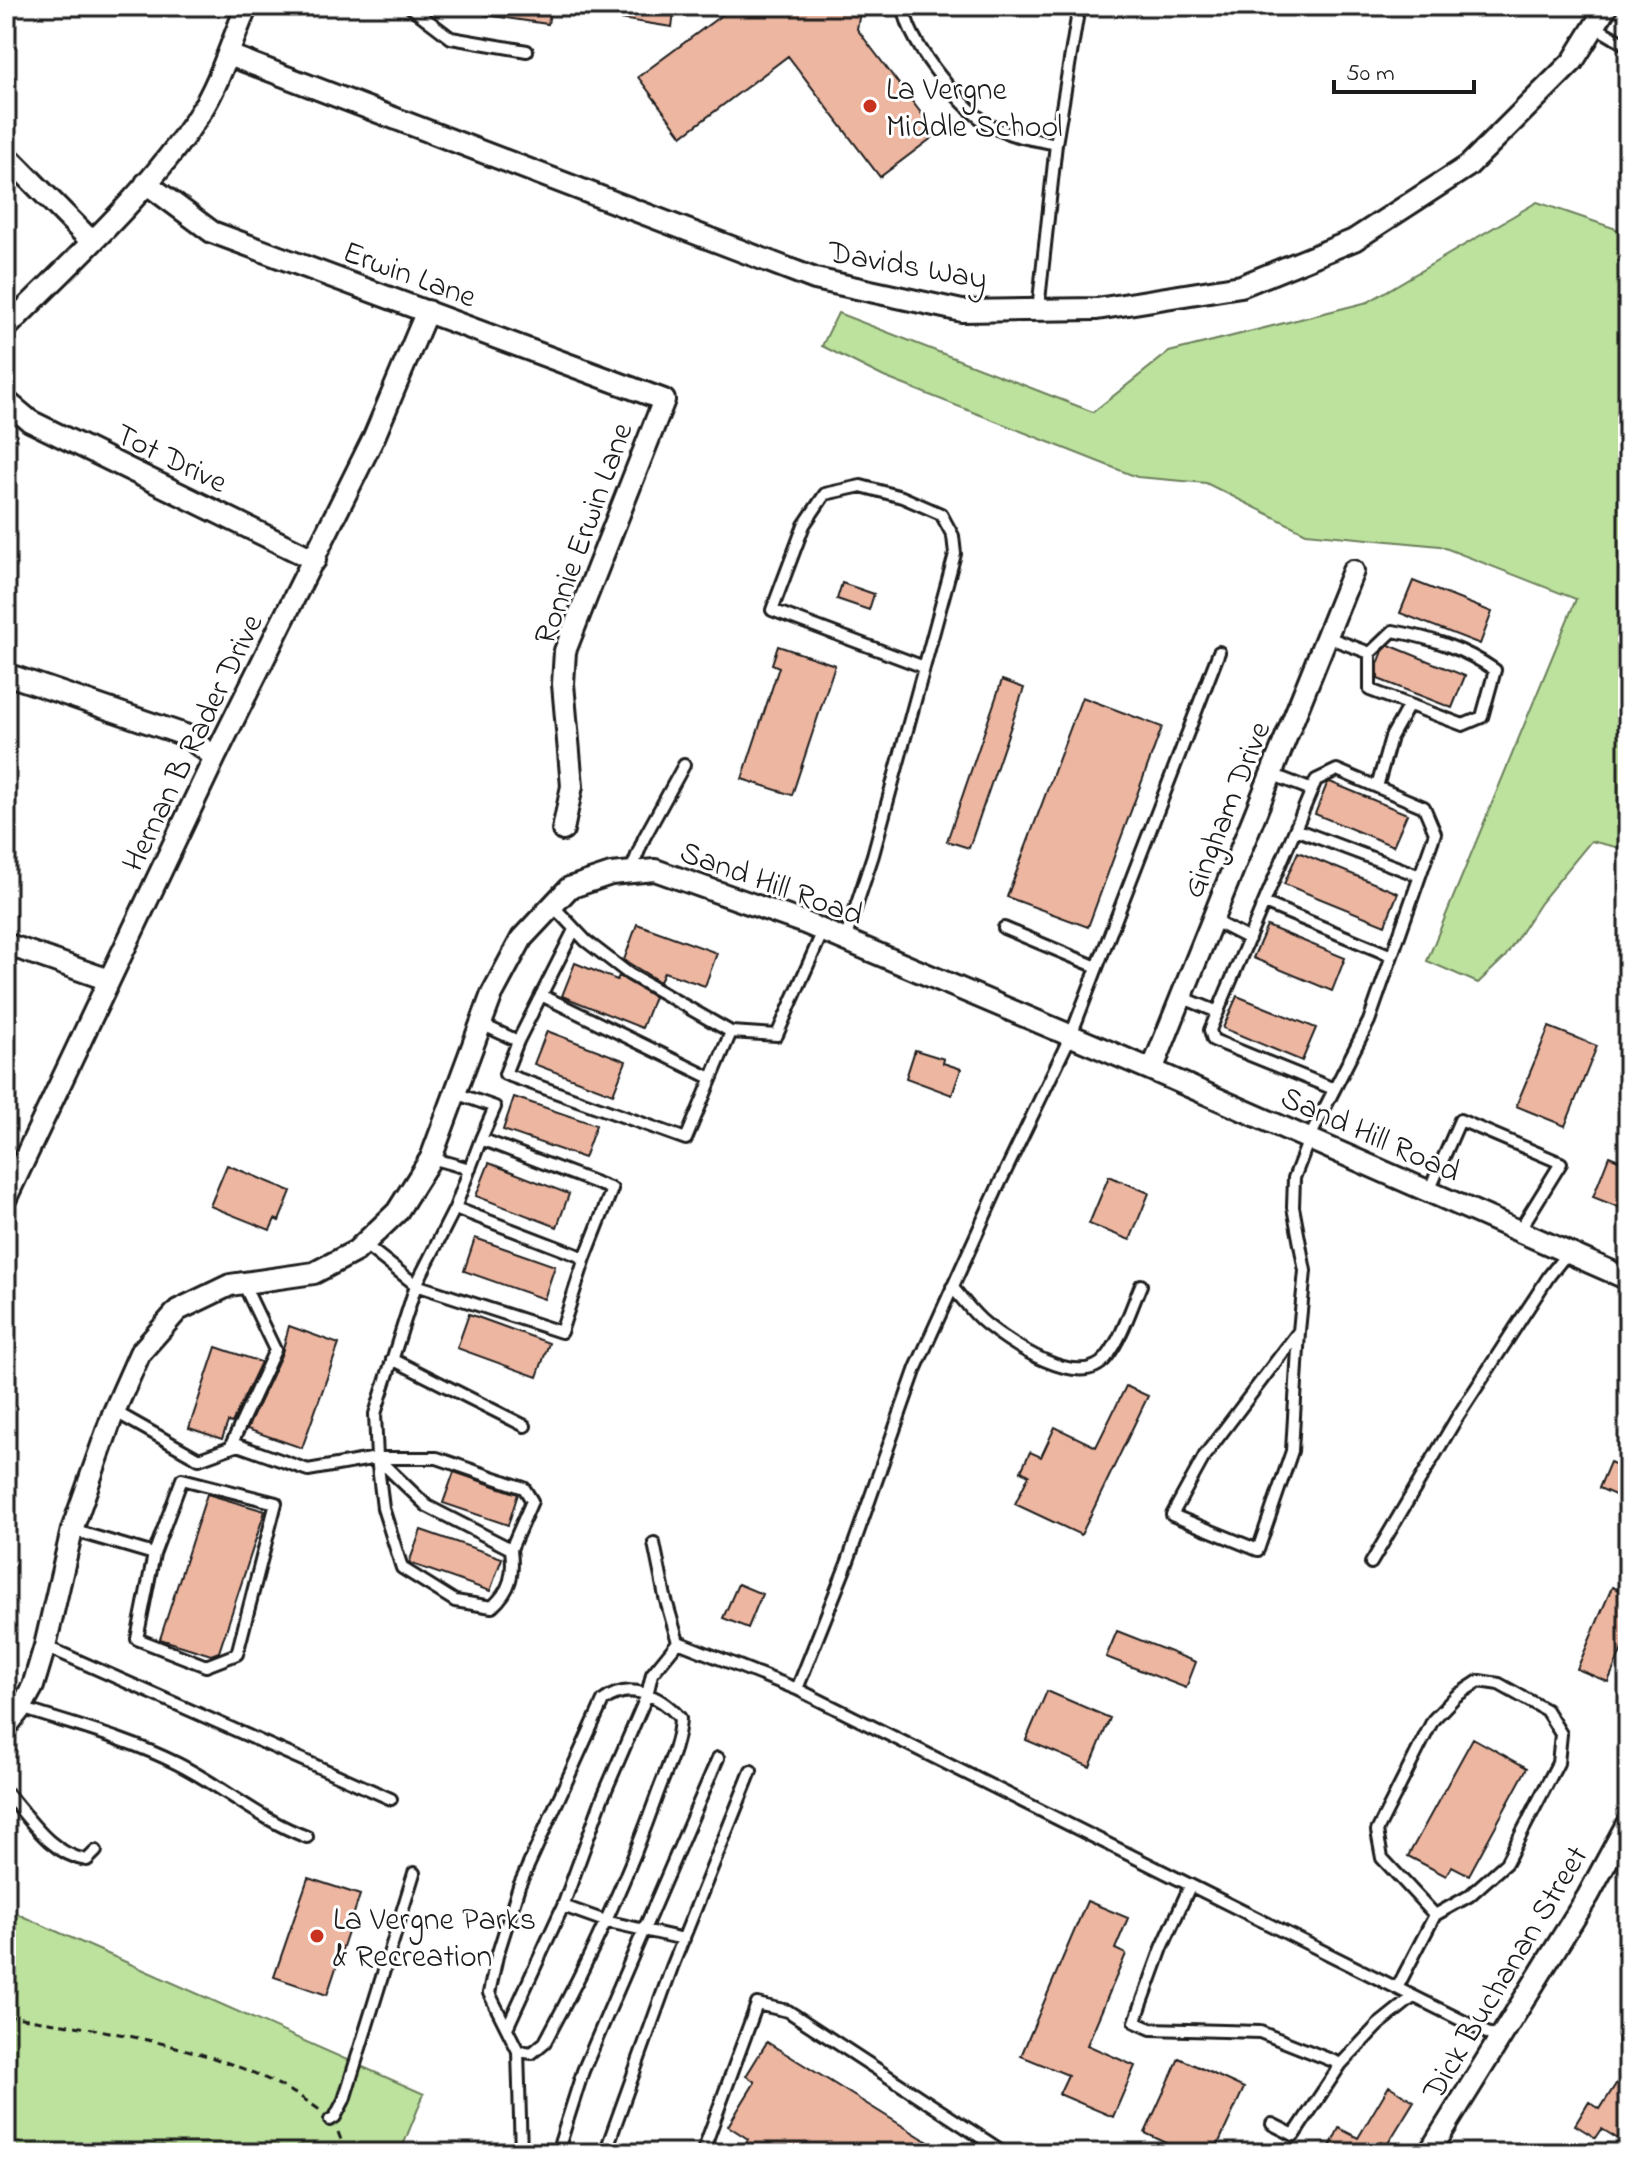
<svg xmlns="http://www.w3.org/2000/svg" width="1634" height="2159" font-family="'Indie Flower',sans-serif">
<style>
.green{fill:#bce29d;stroke:#6c7f5c;stroke-width:2}
.building{fill:#edb6a1;stroke:#1c1c1c;stroke-width:2}
.lines{fill:none;stroke-linecap:round;stroke-linejoin:round}
.service-casing{stroke:#1c1c1c;stroke-width:16}
.minor-casing{stroke:#1c1c1c;stroke-width:26}
.path{stroke:#1c1c1c;stroke-width:3;stroke-dasharray:8 6;stroke-linecap:butt}
.service{stroke:#fff;stroke-width:10}
.minor{stroke:#fff;stroke-width:20}
.poi-dot{fill:#c8321e;stroke:#fff;stroke-width:3}
.labels{text-anchor:middle;stroke-width:6;stroke-linejoin:round;paint-order:stroke}
.poi-label{font-size:32px;fill:#1c1c1c;stroke:#fff;text-anchor:start}
.street-label{font-size:32px;fill:#1c1c1c;stroke:#fff}
</style>
<rect width="100%" height="100%" fill="#fff"/>
<filter id="ink" filterUnits="userSpaceOnUse"><feTurbulence type="fractalNoise" baseFrequency=".0125" numOctaves="2"/><feDisplacementMap in="SourceGraphic" scale="16" xChannelSelector="R" yChannelSelector="G"/><feConvolveMatrix kernelMatrix="1 2 1 2 8 2 1 2 1" color-interpolation-filters="sRGB"/></filter>
<g filter="url(#ink)">
<!-- green -->
<path class="green" d="M1537 202 1628 233V850L1591 841 1540 903 1505 957 1478 983 1427 961 1576 599 1440 546 1306 533 1206 483 1137 477 884 377 822 346 838 313 1093 412 1169 352 1368 302Z
M6 1909 424 2094 400 2153H6Z"/>
<!-- building -->
<path class="building" d="M486 6H551L548 24 485 15Z
M596 6H675L672 27 595 15Z
M734 6H861L857 29 937 134 880 177 788 56 682 136 638 77Z
M1413 581 1492 612 1480 644 1400 613Z
M842 583 874 594 869 610 837 599Z
M1389 645 1465 676 1452 708 1378 679V664L1383 651Z
M778 646 835 665 792 795 742 779 779 667 772 664Z
M1002 680 1024 688 969 848 947 841Z
M1082 697 1162 727 1088 927 1007 897Z
M1330 782 1407 814 1393 846 1315 814 1327 784Z
M1298 852 1398 893 1385 925 1284 884Z
M637 924 717 953 705 986 664 972 660 982 624 960Z
M1267 926 1345 958 1332 991 1253 958Z
M575 963 617 980 619 976 654 997 642 1028 562 996Z
M1237 996 1316 1028 1302 1061 1223 1028Z
M1549 1027 1597 1046 1565 1126 1516 1106Z
M547 1031 626 1061 613 1094 534 1064Z
M915 1050 944 1059 943 1063 961 1069 952 1095 906 1078Z
M514 1097 596 1125 584 1158 503 1130Z
M1609 1156 1628 1164V1211L1593 1197Z
M489 1163 569 1194 557 1227 476 1196Z
M227 1165 291 1191 279 1221 275 1219 270 1230 210 1206Z
M1109 1176 1149 1193 1130 1240 1089 1224Z
M475 1238 555 1266 544 1299 464 1271Z
M469 1314 549 1343 537 1377 457 1348Z
M289 1326 339 1344 302 1448 247 1429 282 1353Z
M216 1347 261 1362 232 1423 228 1422 222 1439 189 1428Z
M1126 1386 1148 1396 1081 1535 1015 1504 1029 1475 1021 1471 1030 1452 1041 1457 1055 1427 1096 1447Z
M1610 1462 1628 1470V1489L1624 1499 1599 1488Z
M454 1472 518 1494 508 1525 443 1503Z
M207 1494 265 1511 219 1652 211 1655 160 1639Z
M421 1530 502 1558 490 1591 409 1563Z
M738 1584 762 1594 748 1628 723 1618Z
M1612 1587 1628 1594V1635L1608 1682 1577 1669Z
M1117 1631 1196 1662 1186 1688 1106 1657Z
M1047 1691 1110 1718 1090 1767 1026 1740Z
M1473 1738 1527 1768 1469 1875 1452 1866 1446 1876 1408 1856Z
M308 1878 360 1895 327 1995 274 1977Z
M1087 1901 1128 1918 1115 1949 1126 1954 1087 2045 1135 2066 1113 2117 1059 2094 1068 2075 1021 2056Z
M767 2042 946 2153H856L845 2146 841 2153H756L744 2146 748 2139 728 2126 755 2082 746 2076Z
M1179 2058 1244 2088 1214 2153H1188L1145 2133Z
M1628 2065V2145L1602 2129 1596 2138 1575 2125 1589 2102 1600 2109Z
M1389 2086 1414 2101 1387 2145 1381 2142 1378 2148 1389 2153H1327L1339 2128 1358 2138Z"/>
<g class="lines">
<!-- service casing -->
<g class="service-casing">
<path id="service" d="M409 6 451 38 527 51
M904 6C906 40 957 102 985 122 1004 136 1034 139 1056 144
M1594 26 1628 46
M1038 310 1056 144 1079 6
M1327 637 1370 653 1393 631C1431 638 1463 648 1495 670L1482 717 1463 725 1370 690V653
M1219 652 1071 1035 997 1189 916 1368 848 1561 797 1689 1499 2039
M1271 774 1312 790
M1377 787 1391 737 1409 705
M1295 829 1420 876
M630 873 644 838 684 765
M1264 903 1392 956
M553 906 586 941 629 974 731 1032
M1212 920 1249 939
M1004 928 1097 967
M845 940 873 855 955 554 953 536 941 514 902 497 861 486 825 494 804 525 772 610 924 667
M541 995 711 1078
M1181 997 1218 1012
M481 1024 518 1041 505 1074 686 1139 731 1032 777 1035 823 931
M518 1041 574 930
M455 1093 495 1107 481 1139 612 1189 585 1258 455 1208 481 1139
M431 1158 470 1169
M1429 1191 1460 1120 1561 1163 1519 1231
M364 1244 416 1285 561 1332 585 1258
M243 1283 275 1350 232 1443 308 1470 377 1458 375 1414 416 1285 455 1208
M952 1287C963 1299 973 1314 986 1324 1010 1343 1079 1391 1106 1358 1122 1338 1131 1308 1141 1285
M1299 1331 1292 1451 1258 1550 1172 1515 1205 1455 1299 1331 1305 1271 1293 1207 1294 1178 1309 1139 1369 1021 1435 833 1424 807 1337 770 1316 780 1210 1030 1213 1040 1334 1089
M392 1359 525 1426
M114 1411 199 1459 238 1445
M377 1458 427 1506 511 1549C514 1574 511 1590 492 1607L455 1601 402 1568 383 1508Z
M377 1458H437L524 1488 532 1501 511 1549
M72 1530 154 1554 182 1479 276 1503 237 1654 206 1666 137 1639 154 1554
M654 1543 665 1597 678 1642 797 1689
M1371 1563 1458 1416 1549 1276 1568 1252
M45 1646 391 1799
M21 1708C73 1725 129 1739 178 1764 222 1786 260 1820 307 1837
M6 1792C29 1818 51 1855 87 1860L96 1851
M1190 1886 1162 1948 1135 2022 1151 2029 1260 2032 1341 2064 1378 2025 1413 1997
M563 1906 605 1921 684 1939
M1397 1988 1435 1915 1469 1896 1506 1863 1558 1763 1561 1734 1546 1710 1499 1684 1479 1681 1456 1696 1433 1720 1377 1831 1382 1858 1435 1915
M507 2028 563 1906 602 1799 647 1695 652 1674 678 1642
M518 2051 532 2053 545 2042C588 1963 627 1880 657 1795 666 1770 679 1745 680 1718 660 1695 629 1681 603 1701L519 1886 497 1956 489 1993 518 2051 521 2153
M330 2120 335 2117 344 2100 414 1873
M1272 2124 1294 2135 1341 2064
M557 2153 583 2071 718 1758
M605 2153 672 1967 751 1771
M706 2153 703 2151 757 2004 788 2011 1005 2153"/>
</g>
<!-- minor casing -->
<g class="minor-casing">
<path id="minor" d="M229 55 815 279 962 311 1097 309 1241 286 1354 240 1468 166 1573 61 1607 6
M12 161 91 241
M146 183 212 232 664 400 565 651 563 684 572 786 563 830
M6 328C73 260 148 194 200 113 221 80 231 42 247 6
M6 401 30 421 315 560
M6 674 185 735 215 757
M6 944 109 980
M1152 1070 1353 571
M6 1198 215 757 374 437 427 311
M6 1727 21 1708 33 1686 45 1646 72 1530 113 1414 140 1353 178 1310 230 1285 314 1273 356 1251 397 1212 431 1158 492 994 522 938 569 888 611 874 655 870 805 923 1152 1070 1628 1279
M1429 2153 1588 1896 1628 1822"/>
</g>
<!-- path -->
<path class="path" d="M6 2016C104 2029 241 2050 321 2111
M338 2132 346 2153"/>
<!-- service -->
<use href="#service" class="service"/>
<!-- minor -->
<use href="#minor" class="minor"/>
</g>
</g>
<!-- markers -->
<g class="poi-dot">
<circle cx="870" cy="106" r="8"/>
<circle cx="317" cy="1936" r="8"/>
</g>
<g class="labels">
<!-- poi labels -->
<g class="poi-label">
<text x="886" y="99">La Vergne<tspan x="886" dy="37">Middle School</tspan></text>
<text x="333" y="1929">La Vergne Parks<tspan x="333" dy="37">&amp; Recreation</tspan></text>
</g>
<!-- street labels -->
<g class="street-label">
<text transform="translate(908 264) rotate(10)" y="11">Davids Way</text>
<text transform="translate(410 273) rotate(20)" y="11">Erwin Lane</text>
<text transform="translate(172 457) rotate(26)" y="11">Tot Drive</text>
<text transform="translate(582 533) rotate(-70)" y="11">Ronnie Erwin Lane</text>
<text transform="translate(191 742) rotate(-64)" y="11">Hernan B Rader Drive</text>
<text transform="translate(1225 809) rotate(-68)" y="11">Gingham Drive</text>
<text transform="translate(772 882) rotate(20)" y="11">Sand Hill Road</text>
<text transform="translate(1371 1133) rotate(24)" y="11">Sand Hill Road</text>
<text transform="translate(1504 1972) rotate(-59)" y="11">Dick Buchanan Street</text>
</g>
</g>
<!-- margin -->
<rect width="1634" height="2159" fill="none" stroke="#fff" stroke-width="32"/>
<rect x="16" y="16" width="1602" height="2127" fill="none" stroke="#1c1c1c" stroke-width="3" filter="url(#ink)"/>
<!-- scale -->
<path d="M1334 80v12h140v-12" fill="none" stroke="#1c1c1c" stroke-width="4"/>
<text x="1346" y="80" font-size="24" fill="#1c1c1c" stroke="#ffffff" stroke-width="6" paint-order="stroke">50 m</text>
</svg>
